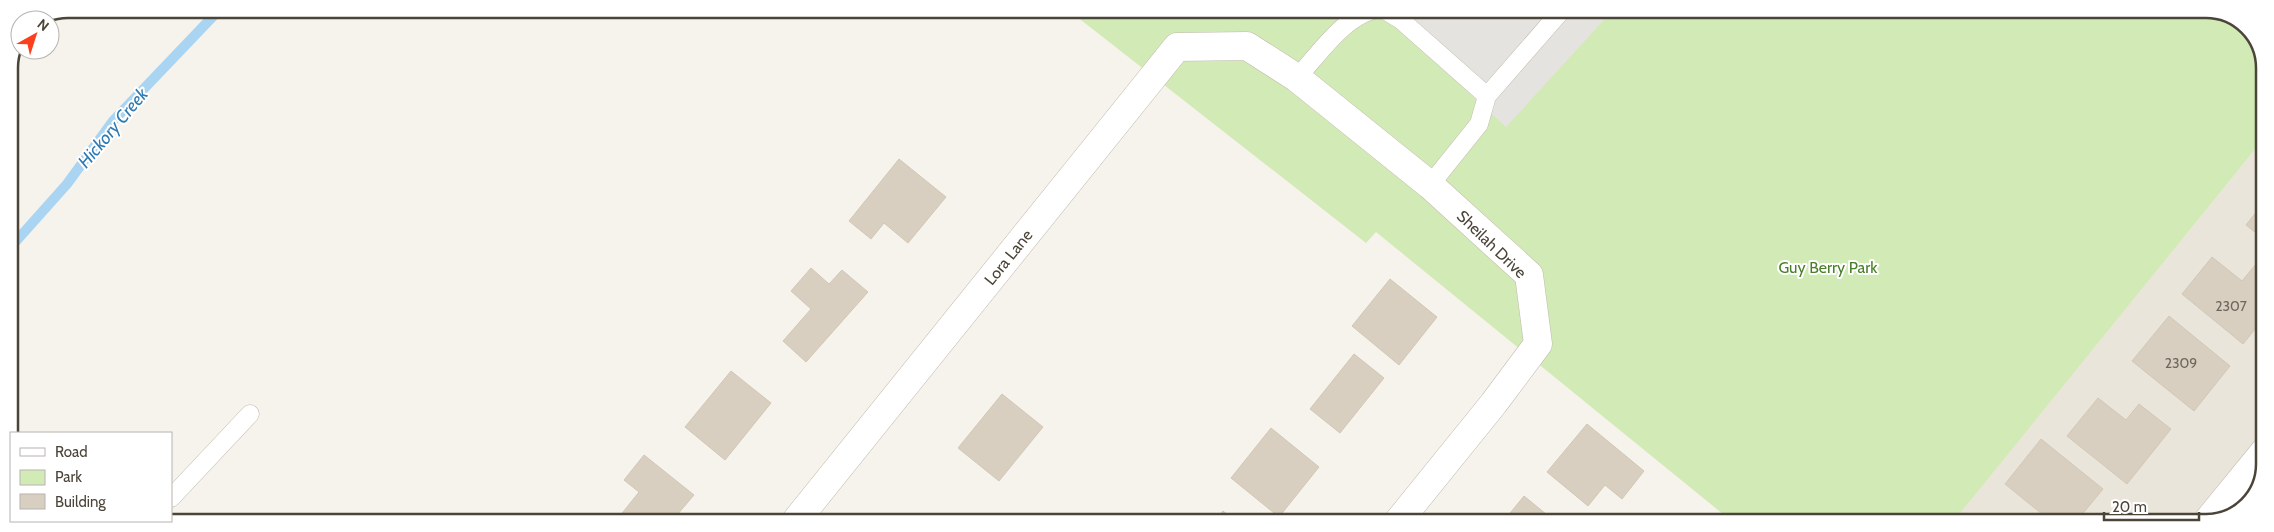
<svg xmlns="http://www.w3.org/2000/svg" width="2274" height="532" font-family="Cabin,sans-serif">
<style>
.residential{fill:#eae5da}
.green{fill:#d2eab5}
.parking{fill:#e5e3e0}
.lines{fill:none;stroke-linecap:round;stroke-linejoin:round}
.stream{stroke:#a9d4f2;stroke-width:10}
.building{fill:#d8cfc1;stroke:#d3c7b4}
.service-casing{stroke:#c2bbae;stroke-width:19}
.minor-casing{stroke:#c2bbae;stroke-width:29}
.service{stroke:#fff;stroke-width:18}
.minor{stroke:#fff;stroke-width:28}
.labels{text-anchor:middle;stroke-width:4;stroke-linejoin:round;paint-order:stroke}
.number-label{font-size:14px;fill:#6e675b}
.street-label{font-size:16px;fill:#4b4439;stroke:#fff}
.park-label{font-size:16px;fill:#4a7f2a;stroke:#fff}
.water-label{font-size:18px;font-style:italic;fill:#2e7ab2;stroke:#fff}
.rim{fill:none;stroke:#4b4439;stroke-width:2.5}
</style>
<rect width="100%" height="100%" fill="#f6f3ec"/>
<!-- residential -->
<path class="residential" d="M2265 137 2264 476 2245 509 2207 523H1951Z"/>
<!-- green -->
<path class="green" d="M1067 9 2218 10 2251 28 2265 63V137L1952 523H1734L1376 232 1366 243Z"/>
<!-- parking -->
<path class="parking" d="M1377 9 1613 10 1506 127Z"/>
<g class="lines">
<!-- stream -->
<path class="stream" d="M9 249 67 184 113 121 220 9"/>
</g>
<!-- building -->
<path class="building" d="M20 40V49L12 58Z
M899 159 946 197 908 243 884 223 871 239 849 221Z
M2265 201V240L2246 225Z
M2212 257 2242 281 2256 264 2265 270 2264 318 2243 344 2182 294Z
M811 268 829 284 842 270 868 292 806 362 783 341 811 309 791 291Z
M1390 279 1437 317 1399 365 1352 326Z
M2169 316 2230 366 2194 411 2132 361Z
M1354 354 1384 378 1340 433 1310 409Z
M731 371 771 403 725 460 685 427Z
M1002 394 1043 427 999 481 958 448Z
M2098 398 2126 420 2139 404 2171 429 2127 484 2067 436Z
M1587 424 1644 471 1622 499 1605 485 1588 506 1547 472Z
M1271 428 1319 467 1279 517 1231 478Z
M2041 439 2103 489 2075 523H2053L2005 484Z
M644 455 694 495 671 522H615L639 492 624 480Z
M1524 496 1557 523H1502Z
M1223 511 1238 523H1213Z"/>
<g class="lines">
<!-- service casing -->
<g class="service-casing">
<path id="service" d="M1383 9 1401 20 1487 96
M1297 78C1318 55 1347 12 1379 9
M1430 185 1479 124 1487 96 1562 10
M171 498 250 414
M149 522 150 521"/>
</g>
<!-- minor casing -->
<g class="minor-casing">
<path id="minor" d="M795 522 1177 47 1247 46 1297 78 1430 185 1529 275 1538 344 1494 403 1397 523
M2206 523 2264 452"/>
</g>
<!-- service -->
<use href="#service" class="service"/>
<!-- minor -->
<use href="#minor" class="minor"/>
</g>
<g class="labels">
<!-- number labels -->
<g class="number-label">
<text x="2231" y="311">2307</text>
<text x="2181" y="368">2309</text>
</g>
<!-- street labels -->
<g class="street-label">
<text transform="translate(1492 244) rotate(44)" y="6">Sheilah Drive</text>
<text transform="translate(1008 257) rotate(-51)" y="6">Lora Lane</text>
</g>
<!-- park labels -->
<g class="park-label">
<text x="1828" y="273">Guy Berry Park</text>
</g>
<!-- water labels -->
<g class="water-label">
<text transform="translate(113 128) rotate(-50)" y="6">Hickory Creek</text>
</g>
</g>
<!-- crop -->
<path d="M0 0H2274V532H0ZM68 18H2206A50 50 0 0 1 2256 68V464A50 50 0 0 1 2206 514H68A50 50 0 0 1 18 464V68A50 50 0 0 1 68 18Z" fill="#fff" fill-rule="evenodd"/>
<path class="rim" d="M68 18H2206A50 50 0 0 1 2256 68V464A50 50 0 0 1 2206 514H68A50 50 0 0 1 18 464V68A50 50 0 0 1 68 18Z"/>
<!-- legend -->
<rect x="10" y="432" width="162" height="90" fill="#ffffff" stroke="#b7b4b0"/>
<rect x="20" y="448" width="25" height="8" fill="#ffffff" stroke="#b7b4b0"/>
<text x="55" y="457" font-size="15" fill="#4b4439">Road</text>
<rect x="20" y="470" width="25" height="15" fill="#d2eab5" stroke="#b7b4b0"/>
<text x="55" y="482" font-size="15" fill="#4b4439">Park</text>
<rect x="20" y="494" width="25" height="15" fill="#d8cfc1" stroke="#b7b4b0"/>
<text x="55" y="507" font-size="15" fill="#4b4439">Building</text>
<!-- north arrow -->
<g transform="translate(35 35) rotate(39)"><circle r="24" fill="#ffffff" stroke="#b7b4b0"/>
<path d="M0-4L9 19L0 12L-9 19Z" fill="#fc3f1d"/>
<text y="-8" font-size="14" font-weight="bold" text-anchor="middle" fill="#4b4439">N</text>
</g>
<!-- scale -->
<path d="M2104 512v8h95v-8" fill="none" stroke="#4b4439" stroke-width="2.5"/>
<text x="2112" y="512" font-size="15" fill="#4b4439" stroke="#ffffff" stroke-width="4" paint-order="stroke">20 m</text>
</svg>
